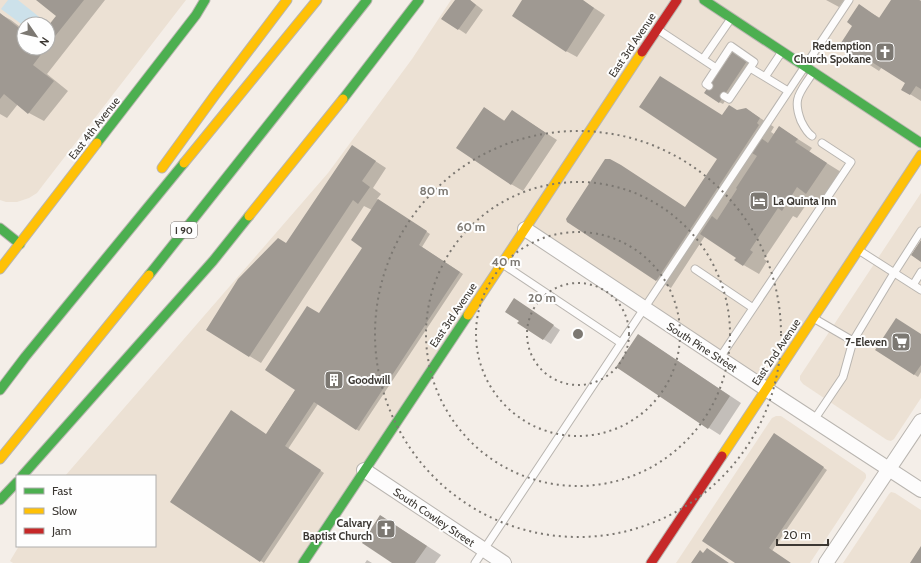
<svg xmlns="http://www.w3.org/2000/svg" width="921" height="563" font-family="Cabin,sans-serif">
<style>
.built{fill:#ece1d4;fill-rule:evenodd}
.water{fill:#cce1ea}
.shadow{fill:#0003}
.building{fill:#9f9992}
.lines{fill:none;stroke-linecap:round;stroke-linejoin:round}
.lane-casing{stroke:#b9b5b0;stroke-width:9}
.street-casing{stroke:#b9b5b0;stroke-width:16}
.fast-casing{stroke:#b9b5b0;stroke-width:11}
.slow-casing{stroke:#b9b5b0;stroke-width:11}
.jam-casing{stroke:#b9b5b0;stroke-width:11}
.lane{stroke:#fdfcfc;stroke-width:7}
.street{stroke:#fdfcfc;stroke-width:14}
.fast{stroke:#4caf50;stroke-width:9}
.slow{stroke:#ffc107;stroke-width:9}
.jam{stroke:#c62828;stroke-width:9}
.ring{fill:none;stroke:#7c7872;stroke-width:2;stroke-dasharray:2 4}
.labels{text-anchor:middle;stroke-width:4;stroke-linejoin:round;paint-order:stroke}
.shield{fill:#fefefe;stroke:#767370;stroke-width:1}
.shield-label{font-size:10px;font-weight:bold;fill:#3c3833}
.street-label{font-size:11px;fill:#3c3833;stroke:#fefefe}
.poi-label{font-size:11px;font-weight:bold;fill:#3c3833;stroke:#fefefe;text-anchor:end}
.centre{fill:#7c7872;stroke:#fefefe;stroke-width:2}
.ring-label{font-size:12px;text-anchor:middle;font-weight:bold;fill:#7c7872;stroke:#fefefe;stroke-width:4;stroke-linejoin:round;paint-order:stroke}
</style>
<rect width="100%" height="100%" fill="#f4eee8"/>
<!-- built -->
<path class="built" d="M0 0H186L43 185 37 193 29 198 17 202H6L0 200ZM24 24H48V48H24Z
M451 0H921V155L766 389 525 229 303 563H13L10 561 19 546H155V476H65L328 173 412 59Z
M921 193V398L894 439 891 441 887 440 803 384 800 380V376Z
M776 416H781L865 473 866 475V478L810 563H676L772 418Z
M891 492 895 493 921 510V563H843L889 494Z"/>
<!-- water -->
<path class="water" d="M8 0H18L43 20 40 24H24V26L1 9Z"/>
<!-- shadow -->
<path class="shadow" d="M38 0H105L47 74 68 91 44 121 29 113 18 104 7 118 0 114V14L11 20 24 30V48H48V27L57 16Z
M456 0H470L483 10 466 34 442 18Z
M524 0H582L605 15 577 57 566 51Z
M826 0H844L839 7Z
M892 0H920L921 1V101L902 89 906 83 882 67 879 71 840 46 854 26 859 6 880 18Z
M737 54 750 63 723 104 719 102Z
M485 108 505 121 512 111 557 140 523 191 511 184 458 148Z
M746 109 774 127 771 132 774 134 779 127 812 148 809 152 841 172 822 201 812 196 797 218 793 216 764 259 767 261 759 274 735 260 737 257 705 236 671 288 656 280 685 208 719 159 723 116 737 111Z
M363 153 386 168 373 188 381 194 377 199 430 234 422 247 463 274 359 431 318 404 288 449 324 473 264 563 171 502 266 435 296 389 319 315 364 248 372 210 364 206 261 363 207 330 287 243Z
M521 304 560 330 551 344 518 323 520 321Z
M921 335V372L918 377 876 349Z
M649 342 741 403 720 435 709 428Z
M778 437 827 470 772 551 790 563H737Z
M381 516 395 525 441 555 435 563H394Z
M367 560 372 563H365Z"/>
<!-- building -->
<path class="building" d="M36 0H84L48 45V26L56 16Z
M455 0H470L476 5 458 30 441 19Z
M522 0H583L594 8 566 52 512 16Z
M891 0H919L921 1V89L916 86 910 95 901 90 905 83 867 59 864 63 839 46 852 26 847 22 859 4 879 18Z
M0 13 24 32V48H46L33 65 54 81 28 114 4 94 0 99Z
M733 51 747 61 719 103 704 93Z
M660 76 722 115 729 105 737 110 746 108 760 118 757 123 759 125 656 281 567 222 566 219 605 159H610L621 165 685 207 717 159 639 107Z
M484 107 504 121 512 110 546 133 511 185 456 148Z
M779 126 798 139 795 142 827 163 806 194 797 187 782 211 778 208 750 250 753 252 743 266 734 260 736 258 700 234 712 216 717 220 737 189 736 188 757 156 752 153 761 138 768 143Z
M352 145 376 161 362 181 370 187 358 204 353 200 249 357 206 330 238 279 278 238 286 243Z
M378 199 427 231 419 245 460 272 356 430 314 402 285 446 321 470 260 562 170 502 231 410 266 434 295 390 265 370 307 306 319 313 362 248 351 240Z
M921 240V262L911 255Z
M514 298 554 325 543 340 517 323 519 321 505 312Z
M896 318 921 334V365L914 375 875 350Z
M638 334 730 396 708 429 616 367Z
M774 433 824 467 769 548 791 563H735L702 541Z
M380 515 427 546 415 563H392L362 543Z
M921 546V563H910Z
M707 548 729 563H691L700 550 703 553Z"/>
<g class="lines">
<!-- lane casing -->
<g class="lane-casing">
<path id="lane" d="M660 31 716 68
M703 59 730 20
M750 68 765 77 781 53
M765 77 788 91
M709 86 706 84 731 46 754 62 729 99 724 96
M812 136C807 133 804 127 801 121 792 98 800 93 812 74
M860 251 921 290
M504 265 621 343
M695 269 753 308
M913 285 921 272
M815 319 853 341 894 273 921 231
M719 359 851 162 822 143
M814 420 843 377 853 341
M475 563 849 0"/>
</g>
<!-- street casing -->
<g class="street-casing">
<path id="street" d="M525 229 766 389 921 490
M364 470 504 563
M826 563 921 421"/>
</g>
<!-- fast casing -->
<g class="fast-casing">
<path id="fast" d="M704 0 921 143
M343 99 419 0
M97 143 196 15 205 0
M0 228 20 244
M149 275 367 0
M0 390 25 357 184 163
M22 476 213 261 249 216
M0 500 17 482
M303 563 468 315"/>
</g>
<!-- slow casing -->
<g class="slow-casing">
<path id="slow" d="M184 163 317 0
M162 168 215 95 287 0
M249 216 343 99
M0 269 97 143
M468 315 642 52
M722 456 921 155
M0 459 149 275"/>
</g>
<!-- jam casing -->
<g class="jam-casing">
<path id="jam" d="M642 52 677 0
M651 563 722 456"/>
</g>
<!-- lane -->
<use href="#lane" class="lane"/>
<!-- street -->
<use href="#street" class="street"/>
<!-- fast -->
<use href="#fast" class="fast"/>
<!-- slow -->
<use href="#slow" class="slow"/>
<!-- jam -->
<use href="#jam" class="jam"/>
</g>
<!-- distance rings -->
<g class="ring">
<circle cx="578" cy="334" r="51"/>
<circle cx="578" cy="334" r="102"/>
<circle cx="578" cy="334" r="152"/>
<circle cx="578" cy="334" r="203"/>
</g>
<!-- icons -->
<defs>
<g id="church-square" transform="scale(1)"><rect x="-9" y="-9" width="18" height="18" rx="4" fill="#7c7872" stroke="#fefefe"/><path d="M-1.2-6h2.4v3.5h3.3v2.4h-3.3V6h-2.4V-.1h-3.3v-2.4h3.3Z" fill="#fff"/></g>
<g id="hotel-square" transform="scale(1)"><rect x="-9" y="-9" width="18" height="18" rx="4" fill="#7c7872" stroke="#fefefe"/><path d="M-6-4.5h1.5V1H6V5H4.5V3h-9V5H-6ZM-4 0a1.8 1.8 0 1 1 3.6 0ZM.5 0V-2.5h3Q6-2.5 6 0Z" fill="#fff"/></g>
<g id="supermarket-square" transform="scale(1)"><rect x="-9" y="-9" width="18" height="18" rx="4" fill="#7c7872" stroke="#fefefe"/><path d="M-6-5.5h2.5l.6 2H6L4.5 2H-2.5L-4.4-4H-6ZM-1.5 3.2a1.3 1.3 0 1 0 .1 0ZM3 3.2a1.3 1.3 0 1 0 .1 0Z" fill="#fff"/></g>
<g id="building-square" transform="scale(1)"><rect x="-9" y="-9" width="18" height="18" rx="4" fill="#7c7872" stroke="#fefefe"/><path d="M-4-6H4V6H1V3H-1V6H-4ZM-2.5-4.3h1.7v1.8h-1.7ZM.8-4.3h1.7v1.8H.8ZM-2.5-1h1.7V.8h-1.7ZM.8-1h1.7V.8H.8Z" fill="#fff"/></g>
</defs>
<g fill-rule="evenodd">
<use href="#church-square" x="885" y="52"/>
<use href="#hotel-square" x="759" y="201"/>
<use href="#supermarket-square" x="901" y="342"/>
<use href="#building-square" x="334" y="380"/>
<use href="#church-square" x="386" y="529"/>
</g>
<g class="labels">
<!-- shield labels -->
<rect class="shield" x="171" y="222" width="26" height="16" rx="3"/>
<g class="shield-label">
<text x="184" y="234">I 90</text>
</g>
<!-- street labels -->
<g class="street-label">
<text transform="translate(632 45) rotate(-56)" y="4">East 3rd Avenue</text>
<text transform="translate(94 128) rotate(-52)" y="4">East 4th Avenue</text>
<text transform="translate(453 315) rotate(-56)" y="4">East 3rd Avenue</text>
<text transform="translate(702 347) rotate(33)" y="4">South Pine Street</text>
<text transform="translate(776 352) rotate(-56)" y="4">East 2nd Avenue</text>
<text transform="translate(434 517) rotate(34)" y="4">South Cowley Street</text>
</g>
<!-- poi labels -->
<g class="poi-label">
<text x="871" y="50">Redemption<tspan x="871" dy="13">Church Spokane</tspan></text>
<text x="773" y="205" text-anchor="start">La Quinta Inn</text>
<text x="887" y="346">7-Eleven</text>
<text x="348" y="384" text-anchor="start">Goodwill</text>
<text x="372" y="527">Calvary<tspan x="372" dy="13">Baptist Church</tspan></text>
</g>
</g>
<circle cx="578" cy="334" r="6" class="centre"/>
<g class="ring-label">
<text x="434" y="195">80 m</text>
<text x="471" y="231">60 m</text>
<text x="506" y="266">40 m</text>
<text x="542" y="302">20 m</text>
</g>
<!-- legend -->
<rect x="16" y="475" width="140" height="72" fill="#fefefe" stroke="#b0afad"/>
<rect x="24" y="488" width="20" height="6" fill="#4caf50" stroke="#b0afad"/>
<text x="52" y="495" font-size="12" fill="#3c3833">Fast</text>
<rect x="24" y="508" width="20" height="6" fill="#ffc107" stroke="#b0afad"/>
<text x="52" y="515" font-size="12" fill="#3c3833">Slow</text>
<rect x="24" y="528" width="20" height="6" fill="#c62828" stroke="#b0afad"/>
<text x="52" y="535" font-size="12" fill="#3c3833">Jam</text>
<!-- north arrow -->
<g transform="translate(36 36) rotate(124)"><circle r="19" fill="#fefefe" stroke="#b0afad"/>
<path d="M0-3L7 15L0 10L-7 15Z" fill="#7c7872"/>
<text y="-6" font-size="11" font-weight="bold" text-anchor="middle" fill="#3c3833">N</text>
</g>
<!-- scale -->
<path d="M777 539v6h51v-6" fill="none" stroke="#3c3833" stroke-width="2"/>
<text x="783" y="539" font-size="12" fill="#3c3833" stroke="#fefefe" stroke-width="3" paint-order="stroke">20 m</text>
</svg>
